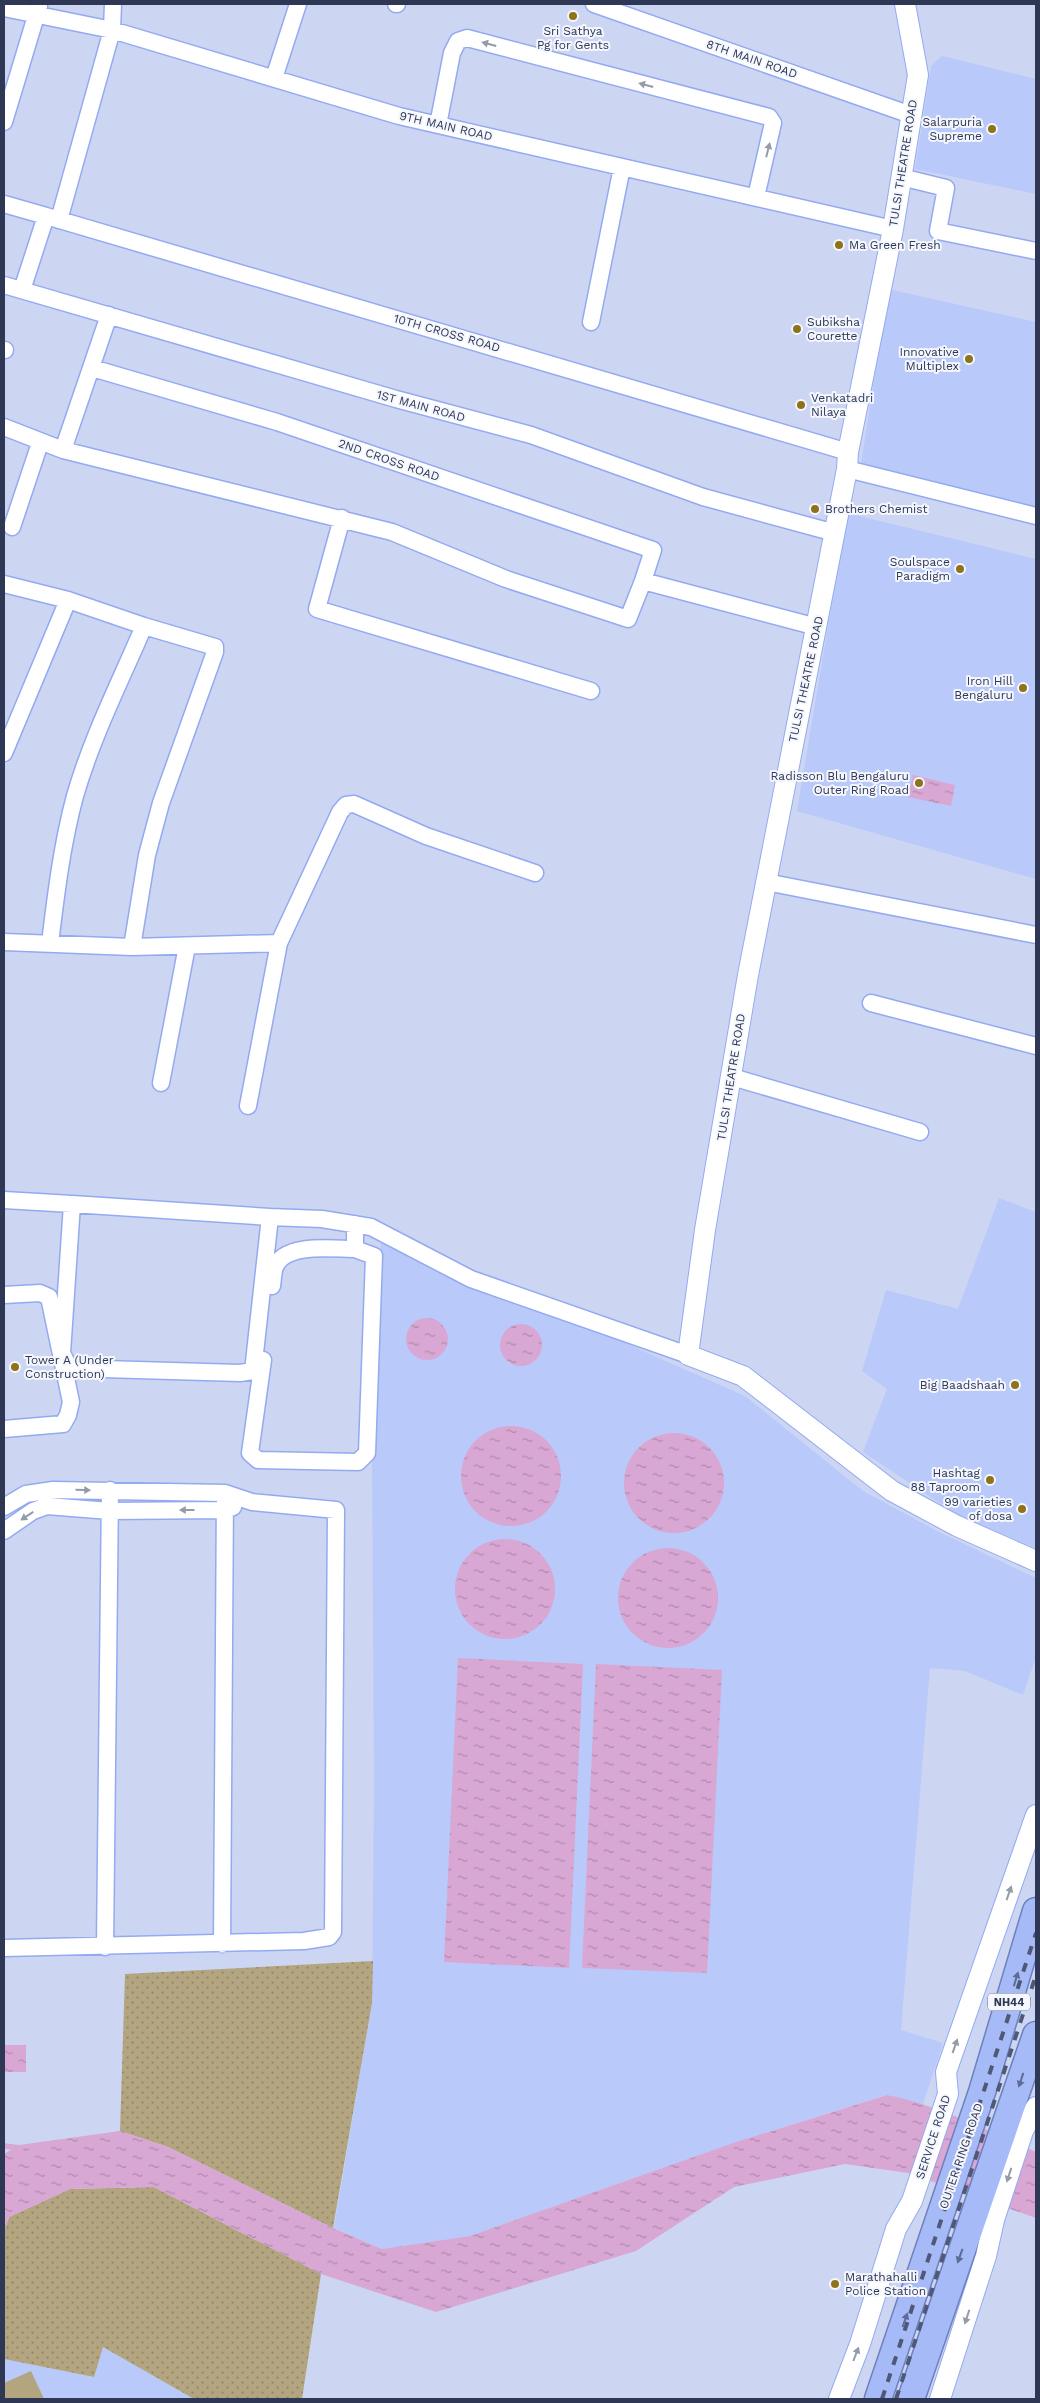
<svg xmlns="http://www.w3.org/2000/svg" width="1040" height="2403" font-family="'Work Sans',sans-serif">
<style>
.built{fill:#b9c9f9}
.grass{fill:url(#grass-dots)}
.park{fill:#b3a57f}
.water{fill:url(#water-ripples)}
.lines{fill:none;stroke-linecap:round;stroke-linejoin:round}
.stream{stroke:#d8a7d3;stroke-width:5.5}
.minor-casing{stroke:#94aaf0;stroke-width:19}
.tertiary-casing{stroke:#94aaf0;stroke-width:22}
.trunk-casing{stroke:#6d80be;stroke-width:29}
.minor{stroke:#fff;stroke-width:16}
.tertiary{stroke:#fff;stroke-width:20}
.trunk{stroke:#a6baf8;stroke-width:26}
.rail{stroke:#4f5875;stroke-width:4;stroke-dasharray:9 9;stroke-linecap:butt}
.oneway{fill:#969baa}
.oneway2{fill:#5e6b96}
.poi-dot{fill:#8f7318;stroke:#f5f7ff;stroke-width:2}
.labels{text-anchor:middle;stroke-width:4;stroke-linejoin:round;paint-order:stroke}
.shield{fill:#f5f7ff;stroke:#6a7187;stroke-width:1}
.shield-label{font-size:11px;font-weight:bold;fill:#2e3754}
.poi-label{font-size:12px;fill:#2e3754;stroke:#f5f7ff;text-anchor:end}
.street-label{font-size:12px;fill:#2e3754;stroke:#f5f7ff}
</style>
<defs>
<pattern id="grass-dots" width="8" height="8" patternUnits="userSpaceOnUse" patternTransform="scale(1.25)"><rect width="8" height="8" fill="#b3a57f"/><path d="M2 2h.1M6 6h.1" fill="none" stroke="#92876b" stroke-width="1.8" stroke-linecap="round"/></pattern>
<pattern id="water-ripples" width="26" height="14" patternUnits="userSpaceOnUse" patternTransform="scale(1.25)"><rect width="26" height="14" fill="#d8a7d3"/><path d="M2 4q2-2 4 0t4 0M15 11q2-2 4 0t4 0" fill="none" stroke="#b089ae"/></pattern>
</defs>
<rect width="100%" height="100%" fill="#ccd6f3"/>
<!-- built -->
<path class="built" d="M942 56 1036 79V194L915 169 931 66Z
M888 289 1036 322V509L861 464Z
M847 513 1036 559V879L797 811Z
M999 1198 1036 1212V1548L958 1515 863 1452 887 1389 862 1371 886 1290 958 1309Z
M381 1235 745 1396 863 1491 937 1531 1036 1578V1657L1023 1695 965 1671 930 1668 901 2030 943 2043 923 2104 886 2095 736 2142 470 2236 382 2249 334 2228 372 2003 374 1785 372 1461Z
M103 2347 194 2399H4V2359L93 2377Z"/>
<!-- grass -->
<path class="grass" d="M373 1961 372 2003 333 2228 168 2147 120 2131 125 1974Z
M154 2187 321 2274 302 2399H194L103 2347 94 2377 4 2359V2232L9 2217 70 2189Z"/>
<!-- park -->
<path class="park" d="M31 2371 44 2399H4V2383Z"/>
<!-- water -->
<path class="water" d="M913 775 955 785 951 806 908 797Z
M406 1339a21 21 0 1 1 42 0a21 21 0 1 1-42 0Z
M500 1345a21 21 0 1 1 42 0a21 21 0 1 1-42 0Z
M461 1476a50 50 0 1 1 100 0a50 50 0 1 1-100 0Z
M624 1483a50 50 0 1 1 100 0a50 50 0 1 1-100 0Z
M455 1589a50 50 0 1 1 100 0a50 50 0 1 1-100 0Z
M618 1598a50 50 0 1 1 100 0a50 50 0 1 1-100 0Z
M458 1658 583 1664 569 1968 444 1962Z
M596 1664 722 1670 707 1973 582 1968Z
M4 2045H26V2072H4Z
M887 2095C939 2105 987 2131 1036 2152V2218L908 2173 845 2164 734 2187 636 2251 436 2312 321 2274 154 2187 70 2189 9 2217 4 2232V2154L19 2145 120 2131 168 2147 333 2228 382 2249 470 2236 736 2142Z"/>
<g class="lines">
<!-- stream -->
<path class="stream" d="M4 2146 21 2148"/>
<!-- minor casing -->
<g class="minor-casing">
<path id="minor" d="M396 4H397
M594 4 911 115
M4 8 112 30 399 116 893 229
M274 78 298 4
M4 122 39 6
M438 125 452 53 458 41 467 38 769 117 773 123 756 197
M901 177 946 188 938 231 1036 251
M4 204 46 216 22 290
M46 216 848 452
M59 220 112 30 113 4
M4 285 396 399 531 435 703 497 835 533
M591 322 622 167
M4 350H5
M4 427 63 450 392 532 506 579 628 619 643 581 653 550 277 422 92 368
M63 450 109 315
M847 469 1036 516
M342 518 317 609 591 691
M12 527 40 443
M643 581 817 627
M4 584 68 600 144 626 215 647V652L161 803 147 855 132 947
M4 753 68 600
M766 882 1036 935
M4 942 132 947 279 943
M50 943C56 894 62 844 75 796 92 737 120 682 144 626
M871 1003 1036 1046
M732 1077 920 1132
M161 1083 187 946
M248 1106 279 943 340 812 346 805 354 804 426 836 535 873
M4 1200 72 1204 62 1353 69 1368 240 1373 253 1371 270 1217 322 1219 371 1227 471 1279 688 1355
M72 1204 270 1217
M272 1286C273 1280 273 1272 275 1267 285 1242 334 1249 355 1249
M4 1295 40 1293 49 1297 71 1402 68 1415 63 1424 4 1429
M263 1360 250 1453 258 1460 358 1462 367 1453 374 1256 355 1249V1224
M4 1507 26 1494 53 1490 225 1493 252 1502 336 1510 333 1932 329 1937 304 1941 4 1948
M4 1531 33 1511 47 1506 110 1511 225 1510 233 1507
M222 1944 225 1493
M105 1947 110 1490"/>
</g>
<!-- tertiary casing -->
<g class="tertiary-casing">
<path id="tertiary" d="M905 4 918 75 893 229 848 452 847 469 748 975 705 1230 688 1355 743 1376 892 1491 957 1526 1036 1561
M839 2399 860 2344 896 2229 912 2201 948 2094 946 2072 1036 1815
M940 2399 986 2256 994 2220 1023 2131 1036 2107"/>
</g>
<!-- trunk casing -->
<g class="trunk-casing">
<path id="trunk" d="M878 2399 982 2092 1036 1911
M911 2399 1036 2035"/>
</g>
<!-- minor -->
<use href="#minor" class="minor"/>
<!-- tertiary -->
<use href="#tertiary" class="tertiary"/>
<!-- trunk -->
<use href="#trunk" class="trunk"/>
<!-- rail -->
<path class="rail" d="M882 2399 1036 1933
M896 2399 1036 1975"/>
</g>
<!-- one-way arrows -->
<defs><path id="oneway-solid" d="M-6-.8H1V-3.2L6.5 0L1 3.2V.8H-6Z" transform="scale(1.25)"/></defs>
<g class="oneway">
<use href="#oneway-solid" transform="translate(489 44) rotate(-165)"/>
<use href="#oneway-solid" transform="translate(646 85) rotate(-165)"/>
<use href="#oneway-solid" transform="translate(768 150) rotate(-76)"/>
<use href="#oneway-solid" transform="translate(83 1490) rotate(1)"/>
<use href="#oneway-solid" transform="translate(187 1510) rotate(180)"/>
<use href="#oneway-solid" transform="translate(27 1516) rotate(147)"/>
<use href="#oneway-solid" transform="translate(1009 1893) rotate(-71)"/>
<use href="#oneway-solid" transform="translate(955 2046) rotate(-71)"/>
<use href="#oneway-solid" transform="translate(1009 2175) rotate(108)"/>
<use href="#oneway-solid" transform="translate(967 2317) rotate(108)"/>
<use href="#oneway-solid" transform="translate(856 2354) rotate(-69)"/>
</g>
<g class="oneway2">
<use href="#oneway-solid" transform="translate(1016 1979) rotate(-73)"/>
<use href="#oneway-solid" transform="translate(1021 2080) rotate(108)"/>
<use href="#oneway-solid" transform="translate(960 2256) rotate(110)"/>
<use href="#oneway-solid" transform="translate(905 2320) rotate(-71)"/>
</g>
<!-- markers -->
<g class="poi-dot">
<circle cx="573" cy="16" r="5"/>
<circle cx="992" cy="129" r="5"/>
<circle cx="839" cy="245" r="5"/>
<circle cx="797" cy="329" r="5"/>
<circle cx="969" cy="359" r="5"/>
<circle cx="801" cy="405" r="5"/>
<circle cx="815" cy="509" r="5"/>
<circle cx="960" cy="569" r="5"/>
<circle cx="1023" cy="688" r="5"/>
<circle cx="919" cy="783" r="5"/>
<circle cx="15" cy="1367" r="5"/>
<circle cx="1015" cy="1385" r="5"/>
<circle cx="990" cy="1480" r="5"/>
<circle cx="1022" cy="1509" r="5"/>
<circle cx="835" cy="2284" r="5"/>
</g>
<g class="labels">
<!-- shield labels -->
<rect class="shield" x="988" y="1993.5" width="42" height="17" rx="4"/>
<g class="shield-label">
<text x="1009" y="2006">NH44</text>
</g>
<!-- poi labels -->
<g class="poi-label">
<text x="573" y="35" text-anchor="middle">Sri Sathya<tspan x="573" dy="14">Pg for Gents</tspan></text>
<text x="982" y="126">Salarpuria<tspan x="982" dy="14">Supreme</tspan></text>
<text x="849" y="249" text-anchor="start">Ma Green Fresh</text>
<text x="807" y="326" text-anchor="start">Subiksha<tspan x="807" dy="14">Courette</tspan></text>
<text x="959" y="356">Innovative<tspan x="959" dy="14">Multiplex</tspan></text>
<text x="811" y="402" text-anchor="start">Venkatadri<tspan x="811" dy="14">Nilaya</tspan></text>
<text x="825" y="513" text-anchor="start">Brothers Chemist</text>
<text x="950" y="566">Soulspace<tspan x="950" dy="14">Paradigm</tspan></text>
<text x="1013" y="685">Iron Hill<tspan x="1013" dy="14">Bengaluru</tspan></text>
<text x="909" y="780">Radisson Blu Bengaluru<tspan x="909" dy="14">Outer Ring Road</tspan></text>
<text x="25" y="1364" text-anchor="start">Tower A (Under<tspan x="25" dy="14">Construction)</tspan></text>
<text x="1005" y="1389">Big Baadshaah</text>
<text x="980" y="1477">Hashtag<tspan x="980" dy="14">88 Taproom</tspan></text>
<text x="1012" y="1506">99 varieties<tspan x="1012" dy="14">of dosa</tspan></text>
<text x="845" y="2281" text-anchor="start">Marathahalli<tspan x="845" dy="14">Police Station</tspan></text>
</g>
<!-- street labels -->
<g class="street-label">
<text transform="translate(752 59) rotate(19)" y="4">8TH MAIN ROAD</text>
<text transform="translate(446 126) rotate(13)" y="4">9TH MAIN ROAD</text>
<text transform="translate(903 163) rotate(-81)" y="4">TULSI THEATRE ROAD</text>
<text transform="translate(447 333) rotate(16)" y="4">10TH CROSS ROAD</text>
<text transform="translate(421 406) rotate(15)" y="4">1ST MAIN ROAD</text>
<text transform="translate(389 460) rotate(19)" y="4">2ND CROSS ROAD</text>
<text transform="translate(806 679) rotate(-78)" y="4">TULSI THEATRE ROAD</text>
<text transform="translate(731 1077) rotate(-81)" y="4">TULSI THEATRE ROAD</text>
<text transform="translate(933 2137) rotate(-72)" y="4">SERVICE ROAD</text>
<text transform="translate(961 2156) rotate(-71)" y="4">OUTER RING ROAD</text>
</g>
</g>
<!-- border -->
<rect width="1040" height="2403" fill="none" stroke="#2e3754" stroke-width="10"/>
</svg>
